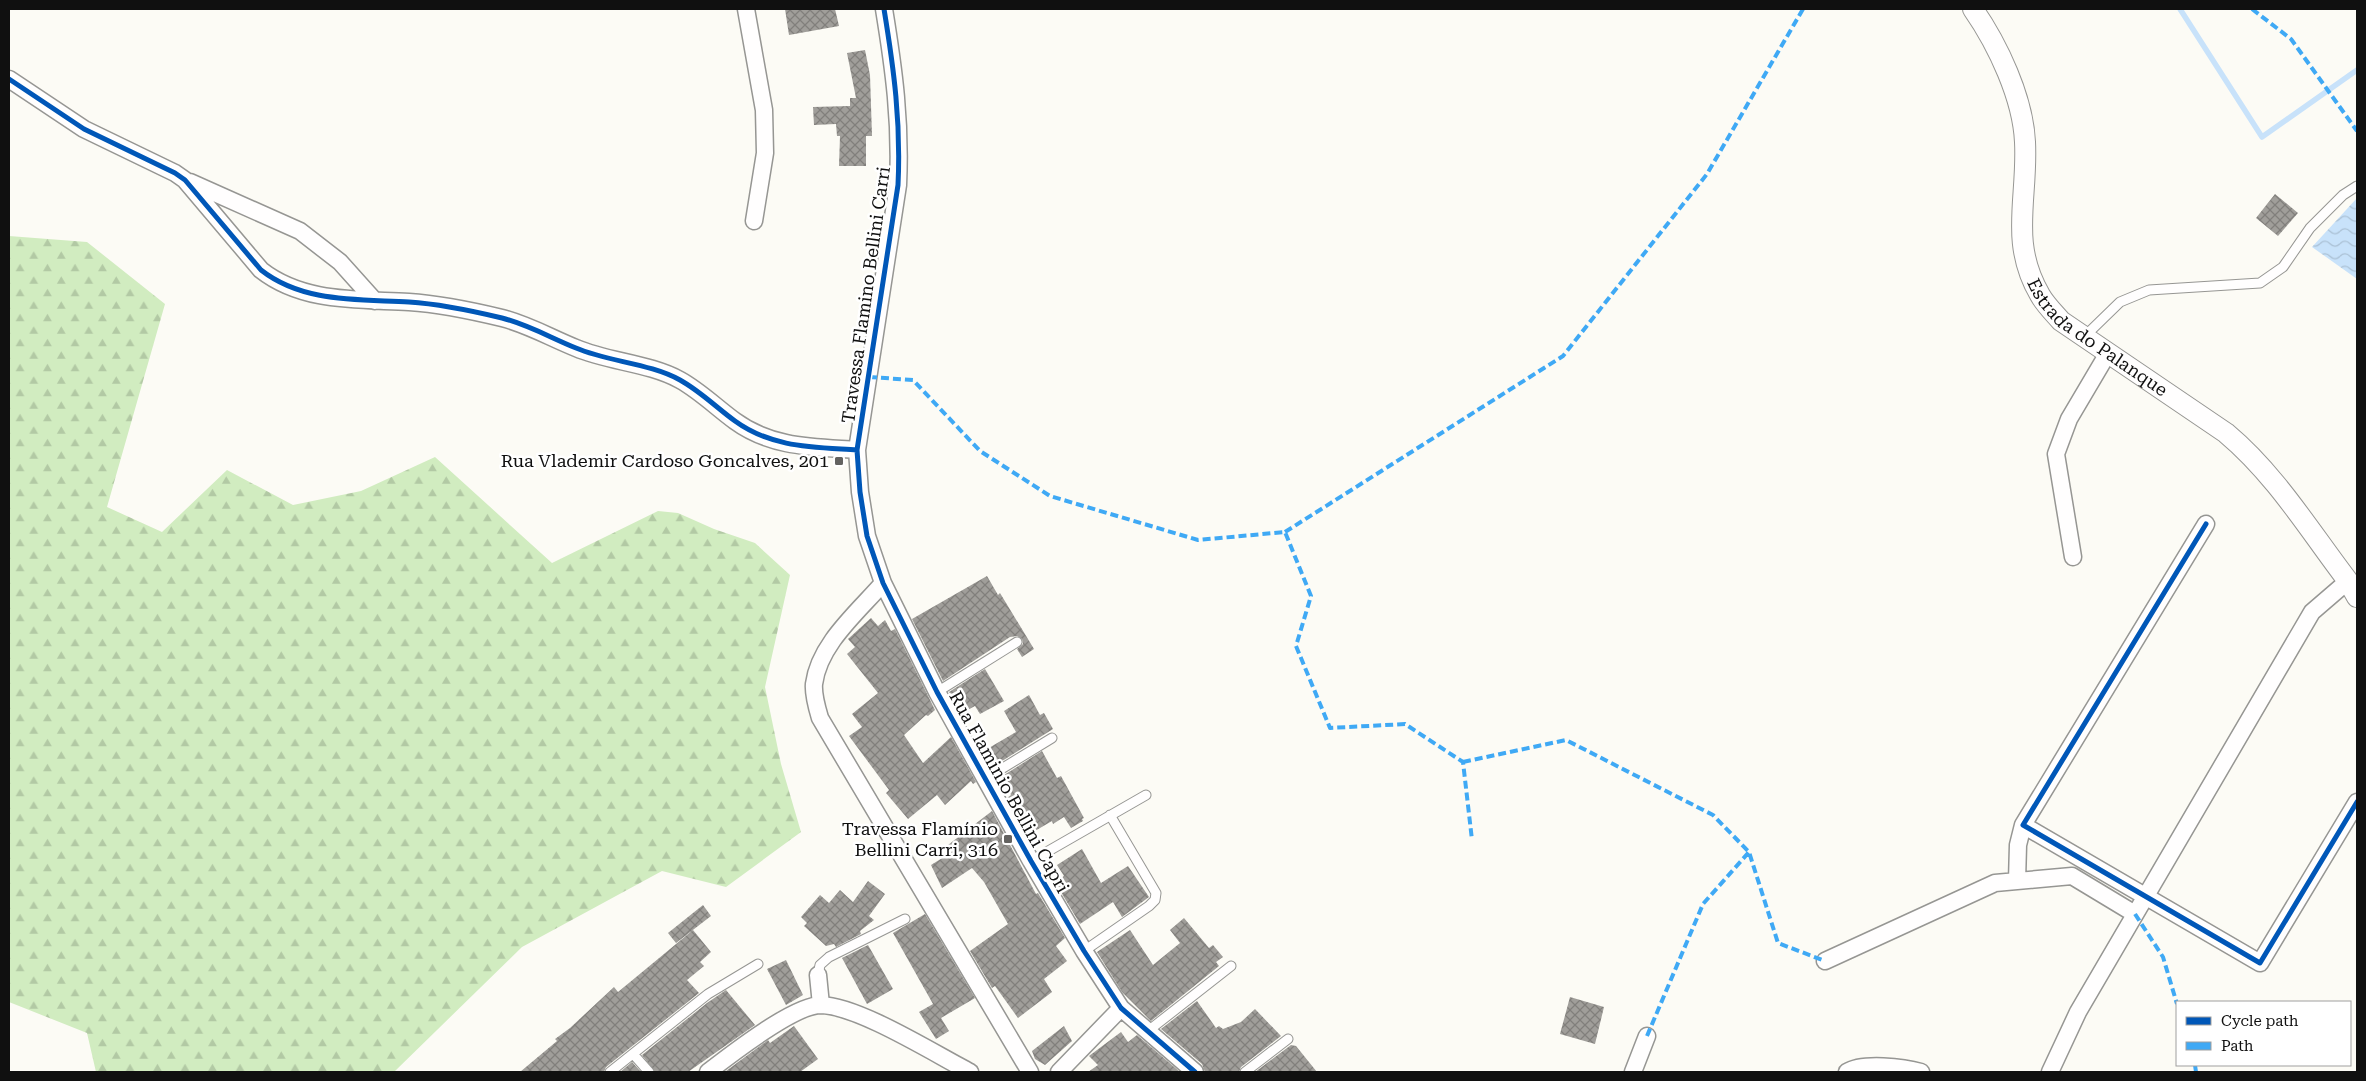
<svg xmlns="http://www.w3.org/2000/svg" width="2366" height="1081" font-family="'Roboto Serif',serif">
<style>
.forest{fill:url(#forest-firs)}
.water{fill:url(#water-waves)}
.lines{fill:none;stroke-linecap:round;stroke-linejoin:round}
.stream{stroke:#c8e2fa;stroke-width:5.5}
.building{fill:url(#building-cross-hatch)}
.service-casing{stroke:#969693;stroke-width:11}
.minor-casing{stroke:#969693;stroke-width:19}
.tertiary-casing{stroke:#969693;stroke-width:22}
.service{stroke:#fffefe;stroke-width:9}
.minor{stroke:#fffefe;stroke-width:16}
.tertiary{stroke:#fffefe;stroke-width:20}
.quiet{stroke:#3fa9f5;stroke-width:4;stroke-dasharray:8 4;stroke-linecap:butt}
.cycleway-casing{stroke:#fff;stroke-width:8}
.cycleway{stroke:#0057b8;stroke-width:5}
.poi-dot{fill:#636260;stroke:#fff;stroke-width:2}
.labels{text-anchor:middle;stroke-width:5;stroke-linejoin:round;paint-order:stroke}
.street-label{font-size:18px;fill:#101010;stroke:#fff}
.poi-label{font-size:18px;fill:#101010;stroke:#fff;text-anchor:end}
</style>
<defs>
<pattern id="forest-firs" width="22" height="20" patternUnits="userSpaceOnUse" patternTransform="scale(1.25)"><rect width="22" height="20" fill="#d1ecc0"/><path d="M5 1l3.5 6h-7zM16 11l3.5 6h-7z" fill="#b2c9a4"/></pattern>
<pattern id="water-waves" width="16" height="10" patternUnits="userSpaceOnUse" patternTransform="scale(1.25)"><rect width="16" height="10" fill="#c8e2fa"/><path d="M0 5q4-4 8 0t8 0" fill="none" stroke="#abc1d5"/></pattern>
<pattern id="building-cross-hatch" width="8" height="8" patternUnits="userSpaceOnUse" patternTransform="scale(1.25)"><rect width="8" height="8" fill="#a09e9a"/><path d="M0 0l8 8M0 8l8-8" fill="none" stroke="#817f7c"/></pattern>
</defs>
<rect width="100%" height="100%" fill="#fcfbf5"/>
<!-- forest -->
<path class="forest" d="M9 236 87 242 165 304 107 507 162 532 227 470 293 505 361 491 435 457 552 563 658 511 678 513 714 529 755 543 790 575 765 687 781 764 801 832 726 887 662 871 522 947 394 1072H96L87 1033 9 1002Z"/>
<!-- water -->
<path class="water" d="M2357 198V279L2312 247Z"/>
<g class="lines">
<!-- stream -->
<path class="stream" d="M2180 9 2262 137 2357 70"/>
</g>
<!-- building -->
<path class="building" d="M785 9H835L839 26 789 35Z
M865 50 870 75 872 136H866V166H839L840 136H837L836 124 814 125 813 107 850 106V98H856L847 53Z
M2275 194 2298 213 2278 236 2256 218Z
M987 576 998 595 1000 593 1034 649 1022 657 1017 649 1023 644 1022 639 1017 636 1010 637 943 681 912 619Z
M871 618 878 626 885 620 891 631 895 629 935 710 928 716 926 715 904 735 923 763 951 737 976 782 973 784 971 781 945 805 937 795 908 819 886 793 889 790 849 736 862 727 852 714 878 693 847 654 855 647 848 639Z
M985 669 1004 701 980 714 975 706 962 713 949 692Z
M1029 695 1040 715 1044 713 1053 729 991 768 982 752 1016 732 1004 711Z
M1042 751 1057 778 1061 776 1084 818 1082 819 1083 821 1071 828 1064 817 1053 824 1052 821 1028 835 1007 798 1011 795 1001 777Z
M992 811 1036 894 1038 893 1065 938 1056 946 1067 961 1044 979 1052 992 1018 1018 995 986 992 988 970 951 1008 924 984 882 972 868 942 888 931 865 952 852 948 845Z
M1082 849 1101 883 1128 866 1149 897 1122 917 1113 902 1080 924 1055 882 1064 876 1057 865Z
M868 881 885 894 869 916 874 920 860 931 861 934 836 947 834 944 826 946 804 926 807 923 801 917 820 895 829 903 840 890 853 902Z
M703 905 711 916 676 943 668 933Z
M925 914 975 998 941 1018 949 1031 936 1039 919 1012 933 1004 893 933Z
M1184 918 1209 948 1213 945 1223 957 1216 962 1219 966 1151 1021 1122 992 1097 952 1130 930 1153 965 1180 943 1170 930Z
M693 930 711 952 700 962 704 966 687 980 699 993 606 1067 604 1072H520L557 1041 555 1039 570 1028 614 987 618 992Z
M868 945 893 989 867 1004 842 958Z
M786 960 803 995 786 1005 767 969Z
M726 990 755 1025 688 1072H655L642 1055 707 1003Z
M1570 997 1604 1007 1595 1044 1560 1034Z
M1197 1001 1216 1028 1219 1026 1223 1029 1241 1022 1255 1009 1281 1036 1241 1067 1239 1072H1205L1202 1064 1161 1029Z
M794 1026 818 1059 800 1072 726 1071 768 1040 770 1043Z
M1064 1026 1072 1041 1045 1065 1035 1059 1032 1051Z
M1121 1032 1128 1042 1137 1035 1180 1072H1088L1098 1065 1089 1056Z
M1291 1045 1296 1046 1317 1072H1255Z
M632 1062 641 1072H620Z"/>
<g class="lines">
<!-- service casing -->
<g class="service-casing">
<path id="service" d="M2084 337 2120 302 2149 290 2260 283 2283 267 2310 228 2343 195 2357 186
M937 692 1017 642
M985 779 1052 738
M1031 861 1146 795
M1084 951 1149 906 1155 900 1156 893 1110 815
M818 975 820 965 829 957 905 919
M1148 1031 1231 966
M634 1055 649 1072
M610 1072 708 994 758 964
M1245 1072 1288 1039"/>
</g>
<!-- minor casing -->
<g class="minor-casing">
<path id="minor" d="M746 9 764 110 765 153 754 221
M884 9C894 70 901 122 898 185L857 450 860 492 867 536 883 583 937 692 1031 861 1084 951 1121 1008 1195 1072
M9 79 84 129 175 173 185 180 261 270C303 303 358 299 409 302 440 304 473 311 502 318 529 325 551 338 576 348 609 362 649 363 680 380 700 391 717 408 735 421 772 448 814 447 857 450
M190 182 300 231 340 262 375 301
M2206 524 2023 825 2260 963 2357 802
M2073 557 2056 454 2069 419 2108 353
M883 583C858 612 819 644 814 684 813 695 817 708 820 718L1030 1072
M2017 881 2018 845 2023 825
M1825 961 1995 883 2072 876 2135 914
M818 975 821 1005
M708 1072C730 1055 794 1005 821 1005 859 1006 935 1054 970 1072
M1059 1072 1121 1008
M1633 1072 1647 1036
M1847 1072C1862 1062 1904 1067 1921 1072
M2050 1072 2078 1012 2312 612 2348 581"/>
</g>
<!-- tertiary casing -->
<g class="tertiary-casing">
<g id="tertiary">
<path id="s1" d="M1973 9C1998 45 2023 98 2025 142 2028 199 2009 242 2040 295 2045 304 2054 313 2061 321L2226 433C2276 475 2309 530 2348 581L2357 597"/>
</g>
</g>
<!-- service -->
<use href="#service" class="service"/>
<!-- minor -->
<use href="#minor" class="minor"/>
<!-- tertiary -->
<use href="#tertiary" class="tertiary"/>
<!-- quiet -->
<path class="quiet" d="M2252 9 2291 39 2357 131
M869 377 913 380 980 451 1050 496 1198 540 1285 532 1311 596 1296 646 1330 728 1405 724 1463 762 1472 840
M1285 532 1563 356 1707 174 1803 9
M1463 762 1566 740 1713 815 1749 852 1778 943 1825 961
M2135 914 2163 957 2177 1004
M1647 1036 1703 904 1749 852
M2195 1065 2196 1072"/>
<!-- cycleway casing -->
<g class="cycleway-casing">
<path id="cycleway" d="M884 9C894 70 901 122 898 185L857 450 860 492 867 536 883 583 937 692 1031 861 1084 951 1121 1008 1195 1072
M9 79 84 129 175 173 185 180 261 270C303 303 358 299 409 302 440 304 473 311 502 318 529 325 551 338 576 348 609 362 649 363 680 380 700 391 717 408 735 421 772 448 814 447 857 450
M2206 524 2023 825 2260 963 2357 802"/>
</g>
<!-- cycleway -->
<use href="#cycleway" class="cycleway"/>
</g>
<!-- markers -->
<g class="poi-dot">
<rect x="834" y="456" width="10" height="10" rx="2.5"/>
<rect x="1003" y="834" width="10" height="10" rx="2.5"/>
</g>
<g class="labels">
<!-- street labels -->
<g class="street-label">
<text transform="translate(866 295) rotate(-82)" y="6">Travessa Flamino Bellini Carri</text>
<text dy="6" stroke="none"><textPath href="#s1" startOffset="372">Estrada do Palanque</textPath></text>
<text transform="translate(1009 792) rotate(61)" y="6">Rua Flaminio Bellini Capri</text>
</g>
<!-- poi labels -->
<g class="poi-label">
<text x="829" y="467">Rua Vlademir Cardoso Goncalves, 201</text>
<text x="998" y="835">Travessa Flamínio<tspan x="998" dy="21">Bellini Carri, 316</tspan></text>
</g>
</g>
<!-- border -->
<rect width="2366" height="1081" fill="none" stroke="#101010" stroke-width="20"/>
<!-- legend -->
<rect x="2176" y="1001" width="175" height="65" fill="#ffffff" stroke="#9f9f9f"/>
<rect x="2186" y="1017" width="25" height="8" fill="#0057b8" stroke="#9f9f9f"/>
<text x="2221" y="1026" font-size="15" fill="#101010">Cycle path</text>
<rect x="2186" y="1042" width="25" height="8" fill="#3fa9f5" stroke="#9f9f9f"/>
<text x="2221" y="1051" font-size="15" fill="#101010">Path</text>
</svg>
